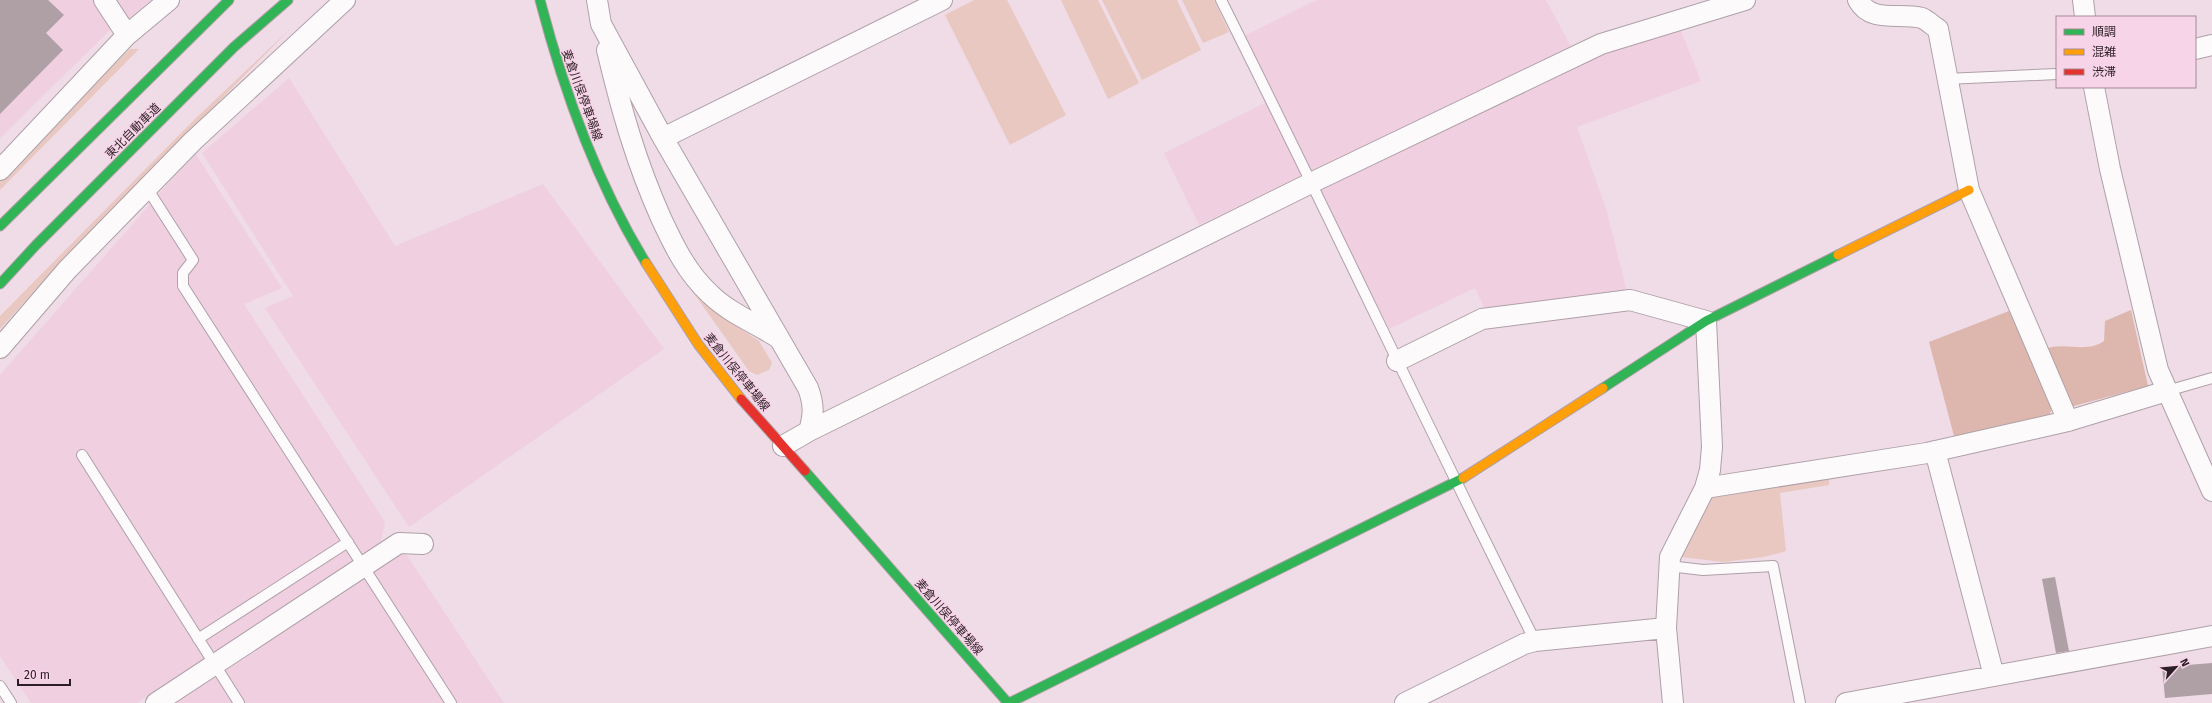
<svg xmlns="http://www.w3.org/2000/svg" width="2212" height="703" font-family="'Fira Sans','Noto Sans JP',sans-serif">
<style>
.built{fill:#efcfe0}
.green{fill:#e8c8c1}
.forest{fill:#ddb7ad}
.building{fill:#afa0a5}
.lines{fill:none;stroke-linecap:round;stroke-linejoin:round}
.lane-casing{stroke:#afa0a8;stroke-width:12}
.street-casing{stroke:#afa0a8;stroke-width:22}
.fast-casing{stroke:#afa0a8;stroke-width:11}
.slow-casing{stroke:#afa0a8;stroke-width:11}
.jam-casing{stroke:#afa0a8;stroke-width:11}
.lane{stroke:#fdfafb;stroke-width:10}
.street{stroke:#fdfafb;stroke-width:20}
.fast{stroke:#30b455;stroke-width:9}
.slow{stroke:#ff9f0a;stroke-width:9}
.jam{stroke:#e5322d;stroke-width:9}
.labels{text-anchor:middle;stroke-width:3;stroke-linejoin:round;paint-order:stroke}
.street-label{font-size:12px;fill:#2b1e25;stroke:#f7d4e7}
</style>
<rect width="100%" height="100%" fill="#efdce6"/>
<!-- built -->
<path class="built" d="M0 0H94L112 28 0 138Z
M112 0H151L126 21Z
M1317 0H1546L1578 60 1679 26 1701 81 1577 127 1607 212 1627 292 1487 314 1475 288 1389 329 1311 171 1199 225 1164 153 1275 98 1244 36Z
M289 78 395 246 543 184 664 349 409 527 265 308 293 296 202 153Z
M195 153 282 288 244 304 385 522 380 545 137 703H31L0 656V375Z
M402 548 504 703H166Z"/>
<!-- green -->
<path class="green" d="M974 0H1007L1066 115 1010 145 945 15Z
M1061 0H1098L1139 83 1108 99Z
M1102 0H1177L1201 50 1142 80Z
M1182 0H1214L1229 32 1203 43Z
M291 28 46 278 0 329V316L197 117Z
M130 49H139L0 190V175Z
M690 288 699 294 735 325 759 341 772 363 769 370 757 375 749 371Z
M1829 474V485L1780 493 1786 551 1764 557 1723 562 1681 557 1713 492Z"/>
<!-- forest -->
<path class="forest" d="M2131 310 2148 386 2070 407 2045 349C2064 341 2086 354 2104 341L2105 321Z
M2009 311 2053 407 2048 417 1954 436 1929 342Z"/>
<!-- building -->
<path class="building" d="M0 0H48L64 15 46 33 63 50 0 114Z
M2055 577 2069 651 2056 653 2042 579Z
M2212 663V694L2165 698 2162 667Z"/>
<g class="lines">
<!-- lane casing -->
<g class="lane-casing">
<path id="lane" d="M1221 0C1328 213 1428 428 1535 641
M1946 79 2057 74
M147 188 193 260 183 273V286L451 703
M2167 391 2212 378
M82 455 239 703
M1669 566 1703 570 1773 566 1800 703
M198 639 348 542
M0 686 11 703"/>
</g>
<!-- street casing -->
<g class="street-casing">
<path id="street" d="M104 0 127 35
M597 0 601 24 663 138 808 388C814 404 814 414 809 431
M1858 0C1871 24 1900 12 1922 18 1927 20 1933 26 1938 29L1969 190 2068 421
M2083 0 2085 17
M2195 49 2212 45
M607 50C621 109 636 162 661 218 674 246 687 273 710 294 728 312 755 323 777 337
M2094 87 2110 169 2158 370 2212 491
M663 138 942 0
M0 170 127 35 169 0
M0 348 67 270 193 141 345 0
M1397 361 1482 319 1630 300 1706 321 1712 447 1710 470 1705 488 1670 557 1666 628 1673 703
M783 446 809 431 1313 182 1601 44 1745 0
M1935 451 1994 676
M1705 488 1927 453 2068 421 2167 391
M156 703 399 543 423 544
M1405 703 1524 644 1535 641 1666 628
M1846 703 2212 636"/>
</g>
<!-- fast casing -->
<g class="fast-casing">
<path id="fast" d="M540 0C564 92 596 182 646 263
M0 226 229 0
M0 284 36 245 234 47 288 0
M1603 388 1706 321 1838 255
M805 471 1008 703
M1009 703 1463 478"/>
</g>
<!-- slow casing -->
<g class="slow-casing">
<path id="slow" d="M1838 255 1969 190
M646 263 698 344 741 399
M1463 478 1603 388"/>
</g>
<!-- jam casing -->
<g class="jam-casing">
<path id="jam" d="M741 399 805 471"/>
</g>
<!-- lane -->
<use href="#lane" class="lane"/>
<!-- street -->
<use href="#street" class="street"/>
<!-- fast -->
<use href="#fast" class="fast"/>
<!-- slow -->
<use href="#slow" class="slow"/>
<!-- jam -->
<use href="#jam" class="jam"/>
</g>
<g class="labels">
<!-- street labels -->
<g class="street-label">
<text transform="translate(582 95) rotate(70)" y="4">麦倉川俣停車場線</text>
<text transform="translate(133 131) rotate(-45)" y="4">東北自動車道</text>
<text transform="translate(737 372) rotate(51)" y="4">麦倉川俣停車場線</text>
<text transform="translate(949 617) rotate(49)" y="4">麦倉川俣停車場線</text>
</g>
</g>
<!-- legend -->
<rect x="2056" y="16" width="140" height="72" fill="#f7d4e7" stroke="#a58b99"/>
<rect x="2064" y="29" width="20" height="6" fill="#30b455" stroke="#a58b99"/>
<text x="2092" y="36" font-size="12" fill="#2b1e25">順調</text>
<rect x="2064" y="49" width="20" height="6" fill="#ff9f0a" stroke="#a58b99"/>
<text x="2092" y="56" font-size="12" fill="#2b1e25">混雑</text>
<rect x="2064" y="69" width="20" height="6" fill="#e5322d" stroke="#a58b99"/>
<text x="2092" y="76" font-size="12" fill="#2b1e25">渋滞</text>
<!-- north arrow -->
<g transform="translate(2176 667) rotate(63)" stroke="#f7d4e7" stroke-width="3" paint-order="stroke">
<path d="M0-3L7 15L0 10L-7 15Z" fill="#2b1e25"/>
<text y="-6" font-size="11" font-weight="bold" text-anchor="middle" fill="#2b1e25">N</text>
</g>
<!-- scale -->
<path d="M18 679v6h52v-6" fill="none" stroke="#2b1e25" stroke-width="2"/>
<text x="24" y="679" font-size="12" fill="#2b1e25" stroke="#f7d4e7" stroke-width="3" paint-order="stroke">20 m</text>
</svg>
